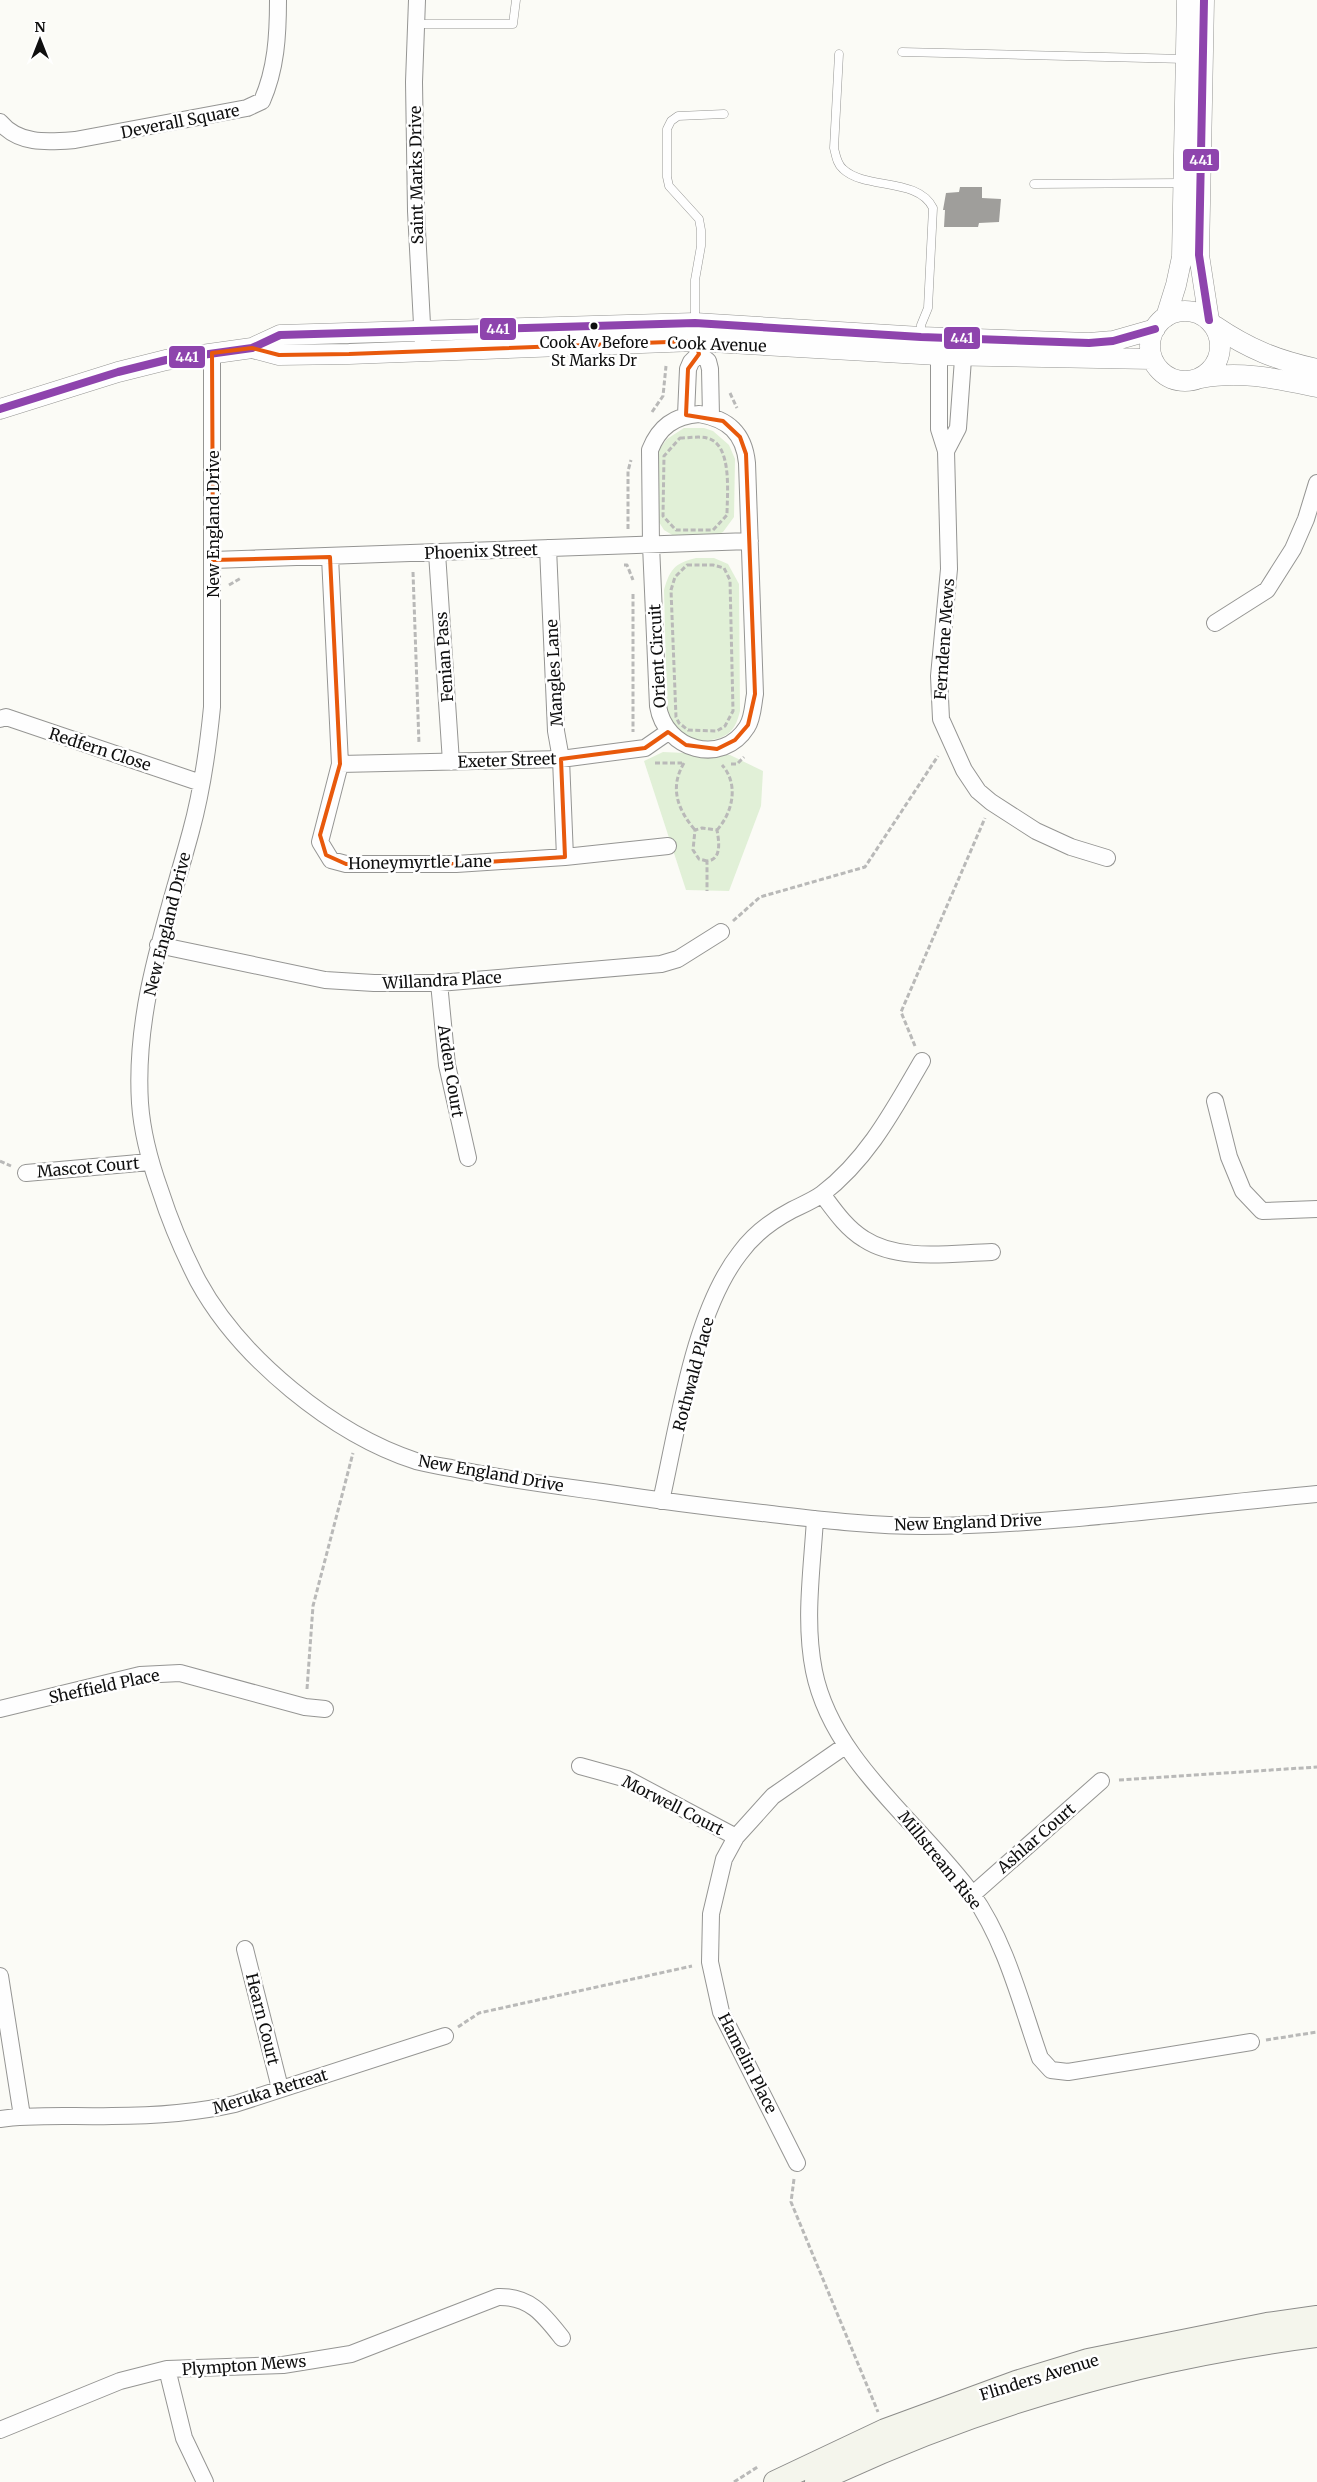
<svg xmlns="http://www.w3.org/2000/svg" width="1317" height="2482" font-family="Merriweather,serif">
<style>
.green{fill:#e1f0d7}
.building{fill:#9f9e9b}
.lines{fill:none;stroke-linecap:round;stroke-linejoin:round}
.service-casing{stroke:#959593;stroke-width:9}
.minor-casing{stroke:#959593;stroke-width:18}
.tertiary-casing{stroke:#959593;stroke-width:21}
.secondary-casing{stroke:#8c8c8a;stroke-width:24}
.path{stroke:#b9b9b8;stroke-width:3;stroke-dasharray:5 2.5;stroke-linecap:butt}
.service{stroke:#fefefe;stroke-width:8}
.minor{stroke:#fefefe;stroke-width:16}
.tertiary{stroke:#fefefe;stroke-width:20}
.secondary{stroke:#f4f5ec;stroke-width:22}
.bus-1-casing{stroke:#fff;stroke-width:11}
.bus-1{stroke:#8e44ad;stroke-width:8}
.marked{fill:none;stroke:#e8590c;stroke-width:4;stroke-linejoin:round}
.bus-dot{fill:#0f0f0f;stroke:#fff;stroke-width:2}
.labels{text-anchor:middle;stroke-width:5;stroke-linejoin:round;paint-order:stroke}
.bus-label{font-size:15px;fill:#0f0f0f;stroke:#fff}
.street-label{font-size:16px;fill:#0f0f0f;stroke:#fff}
.line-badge{stroke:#fff;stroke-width:2}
.badge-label{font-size:14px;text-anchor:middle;font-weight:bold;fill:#fff}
</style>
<rect width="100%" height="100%" fill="#fbfbf6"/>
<!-- green -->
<path class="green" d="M684 428H704L713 431 729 445 735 459 734 517 723 532 715 536H674L664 530 657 519 658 451 667 439Z
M696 558H714L728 564 739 584 740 711C738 719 736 726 730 732 715 745 684 743 672 727 669 722 668 713 667 708L664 590C670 569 675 563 696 558Z
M663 752 730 755 763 771 761 806 729 891 686 890 644 761Z"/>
<!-- building -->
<path class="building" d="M960 187H982V198L1001 199 999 222 979 223 978 227H944L945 210H943L946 193 959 192Z"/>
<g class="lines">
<!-- service casing -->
<g class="service-casing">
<path id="service" d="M415 24H513L516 0
M902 52 1185 59
M839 54 834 148C836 156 837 164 843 169 865 190 918 177 933 208L928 308 921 325V336
M1034 184 1182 183
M695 322V280L701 246V230L699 219 669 186 667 177V129L671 121 678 116 724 114"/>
</g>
<!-- minor casing -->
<g class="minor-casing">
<path id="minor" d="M417 0 414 82 416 211 423 343
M0 122C19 145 48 142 75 140L247 108 262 101C276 69 278 36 278 0
M695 341 699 354 708 361 710 369 711 416
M939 343V429L946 451 949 569 939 676 941 719 964 770 978 791 991 802 1036 831 1071 847 1107 858
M212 353V707C208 748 202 791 191 831 167 920 134 1009 140 1103 142 1132 150 1162 160 1190 170 1221 183 1252 198 1281 240 1358 333 1434 416 1461 427 1464 439 1466 451 1468 501 1479 551 1485 602 1492 655 1500 708 1507 762 1513 815 1519 870 1526 923 1526 1055 1525 1186 1506 1317 1494
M699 414C728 419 744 433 747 463L755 694C753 704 753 718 747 727 722 767 665 750 658 706L651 545 650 450C659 427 674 416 699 414Z
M686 415 688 369 691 362 699 354
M946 451 958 428 964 345
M548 548 556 731 561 759 565 857
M437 553 451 762
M330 557 340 764 320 842 331 860 346 864H456L565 857 668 846
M213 560 750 541
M1215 623 1267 590 1293 549 1306 519 1317 483
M0 719 6 717 201 783
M340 764 561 759 645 748 668 732
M158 945 325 980 374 983H439L661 964 678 959 721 932
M439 983 447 1065 468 1158
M1215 1101 1229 1157 1243 1191 1262 1211 1317 1209
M26 1173 150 1162
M822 1194C834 1210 846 1228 864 1239 899 1262 951 1253 992 1252
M661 1501C678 1427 693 1313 740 1253 753 1235 773 1220 792 1210 802 1205 814 1200 822 1194 868 1159 894 1109 922 1061
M815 1519C812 1570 804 1621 814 1671 832 1761 920 1823 972 1894 1006 1942 1021 2004 1040 2058L1051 2070 1068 2072 1251 2042
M0 1709 140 1675 180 1673 305 1707 325 1709
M580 1766 627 1779 736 1837
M972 1895 1101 1781
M245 1949 280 2088
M0 1976 22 2116
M0 2119C37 2114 75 2117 112 2116 153 2116 195 2113 235 2104L445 2036
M797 2163 721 2012 710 1962 711 1914 724 1859 736 1837 773 1796 845 1746
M167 2369 184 2438 205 2482
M0 2430 120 2381 167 2369 283 2365 351 2354 498 2297C530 2296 544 2315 562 2338"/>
</g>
<!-- tertiary casing -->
<g class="tertiary-casing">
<path id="tertiary" d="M1204 0 1199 255 1209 320
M1150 346a35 35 0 1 1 70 0a35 35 0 1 1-70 0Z
M1166 317 1176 285 1182 257 1187 0
M1215 326C1249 349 1276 360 1317 369
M252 348 279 355 349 354 695 341 938 355 1152 359
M1201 378C1240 370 1278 379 1317 387
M0 409 118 372 166 360 252 348 280 335 695 323 921 337 1089 343 1113 341 1155 329"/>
</g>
<!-- secondary casing -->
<g class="secondary-casing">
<path id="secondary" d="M775 2482 885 2430 1016 2382 1088 2360 1267 2324 1317 2317
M816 2482C974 2406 1143 2358 1317 2336"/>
</g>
<!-- path -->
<path class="path" d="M730 393 737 408
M652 412 663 396 666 366
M680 438C688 438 700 436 707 438 733 444 727 495 727 515L713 530H676L663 516 664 456Z
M628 529V471L631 460
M624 565H627L633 580
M687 565H713L724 568 730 580 733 711 725 726 717 731 688 730 679 723 676 717 671 590 675 577Z
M413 572 419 744
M229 585 241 578
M633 594V732
M655 763H682
M684 763C669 788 678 810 695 830
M731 764H737L744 757
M717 830C733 812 739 784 722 765
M707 861 699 859 693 850 695 830 702 828 717 830C719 841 722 860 707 861V891
M733 921 760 897 865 867 938 756
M915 1046 901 1012 985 818
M0 1161 11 1166
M307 1689 313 1606 353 1453
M1119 1780 1317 1767
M458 2027 479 2013 692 1966
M1266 2040 1317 2032
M794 2179 791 2202 878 2412
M734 2482 759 2466"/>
<!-- service -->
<use href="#service" class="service"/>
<!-- minor -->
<use href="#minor" class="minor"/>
<!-- tertiary -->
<use href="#tertiary" class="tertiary"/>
<!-- secondary -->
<use href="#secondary" class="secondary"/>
<!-- bus-1 casing -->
<g class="bus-1-casing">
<path id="bus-1" d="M1204 0 1199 255 1209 320
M0 409 118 372 166 360 252 348 280 335 695 323 921 337 1089 343 1113 341 1155 329"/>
</g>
<!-- bus-1 -->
<use href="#bus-1" class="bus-1"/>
</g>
<!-- marked area -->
<path class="marked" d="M695 341 699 354 688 369 686 415 723 421 740 437 746 454 755 694 748 725 735 740 717 749 686 745 668 732 645 748 561 759 565 857 456 864H346L326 855 320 835 340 764 330 557 213 560 212 353 252 348 279 355 349 354Z"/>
<!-- markers -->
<circle class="bus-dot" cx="594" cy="326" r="4.5"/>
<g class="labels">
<!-- bus labels -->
<g class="bus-label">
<text x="594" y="348">Cook Av Before<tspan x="594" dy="18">St Marks Dr</tspan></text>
</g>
<!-- street labels -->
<g class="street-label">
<text transform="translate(180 121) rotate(-11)" y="6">Deverall Square</text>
<text transform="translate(416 175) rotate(-91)" y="6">Saint Marks Drive</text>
<text transform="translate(717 344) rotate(2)" y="6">Cook Avenue</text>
<text transform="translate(213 524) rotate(-90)" y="6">New England Drive</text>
<text transform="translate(481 551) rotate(-2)" y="6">Phoenix Street</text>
<text transform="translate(944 639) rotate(-86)" y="6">Ferndene Mews</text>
<text transform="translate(657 656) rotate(-93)" y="6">Orient Circuit</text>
<text transform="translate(444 657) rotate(-94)" y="6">Fenian Pass</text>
<text transform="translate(554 673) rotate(-93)" y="6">Mangles Lane</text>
<text transform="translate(100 749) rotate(18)" y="6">Redfern Close</text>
<text transform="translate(507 760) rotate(-2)" y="6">Exeter Street</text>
<text transform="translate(420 862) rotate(-1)" y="6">Honeymyrtle Lane</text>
<text transform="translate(167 924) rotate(-76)" y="6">New England Drive</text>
<text transform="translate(442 980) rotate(-3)" y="6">Willandra Place</text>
<text transform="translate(451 1071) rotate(81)" y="6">Arden Court</text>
<text transform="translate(88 1167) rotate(-5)" y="6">Mascot Court</text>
<text transform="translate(693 1374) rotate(-75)" y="6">Rothwald Place</text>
<text transform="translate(491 1473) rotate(10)" y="6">New England Drive</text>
<text transform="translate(968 1522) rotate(-2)" y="6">New England Drive</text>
<text transform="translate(104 1686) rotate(-12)" y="6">Sheffield Place</text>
<text transform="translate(673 1805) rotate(27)" y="6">Morwell Court</text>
<text transform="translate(1036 1838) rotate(-41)" y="6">Ashlar Court</text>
<text transform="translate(940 1860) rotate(51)" y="6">Millstream Rise</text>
<text transform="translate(263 2019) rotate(76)" y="6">Hearn Court</text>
<text transform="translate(748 2063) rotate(63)" y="6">Hamelin Place</text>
<text transform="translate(270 2091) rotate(-17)" y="6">Meruka Retreat</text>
<text transform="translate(244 2365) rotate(-4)" y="6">Plympton Mews</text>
<text transform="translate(1039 2377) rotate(-17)" y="6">Flinders Avenue</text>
</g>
</g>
<g class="line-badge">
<rect x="1182" y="148" width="38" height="24" rx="5" fill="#8e44ad"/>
<rect x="479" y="317" width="38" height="24" rx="5" fill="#8e44ad"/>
<rect x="943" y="326" width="38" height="24" rx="5" fill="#8e44ad"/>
<rect x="168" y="345" width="38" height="24" rx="5" fill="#8e44ad"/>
</g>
<g class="badge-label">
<text x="1201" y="165">441</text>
<text x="498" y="334">441</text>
<text x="962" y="343">441</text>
<text x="187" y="362">441</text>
</g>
<!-- north arrow -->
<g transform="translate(40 40)" stroke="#ffffff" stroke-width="4" paint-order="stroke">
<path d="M0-4L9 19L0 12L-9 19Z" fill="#0f0f0f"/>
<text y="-8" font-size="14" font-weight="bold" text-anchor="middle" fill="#0f0f0f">N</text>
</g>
</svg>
